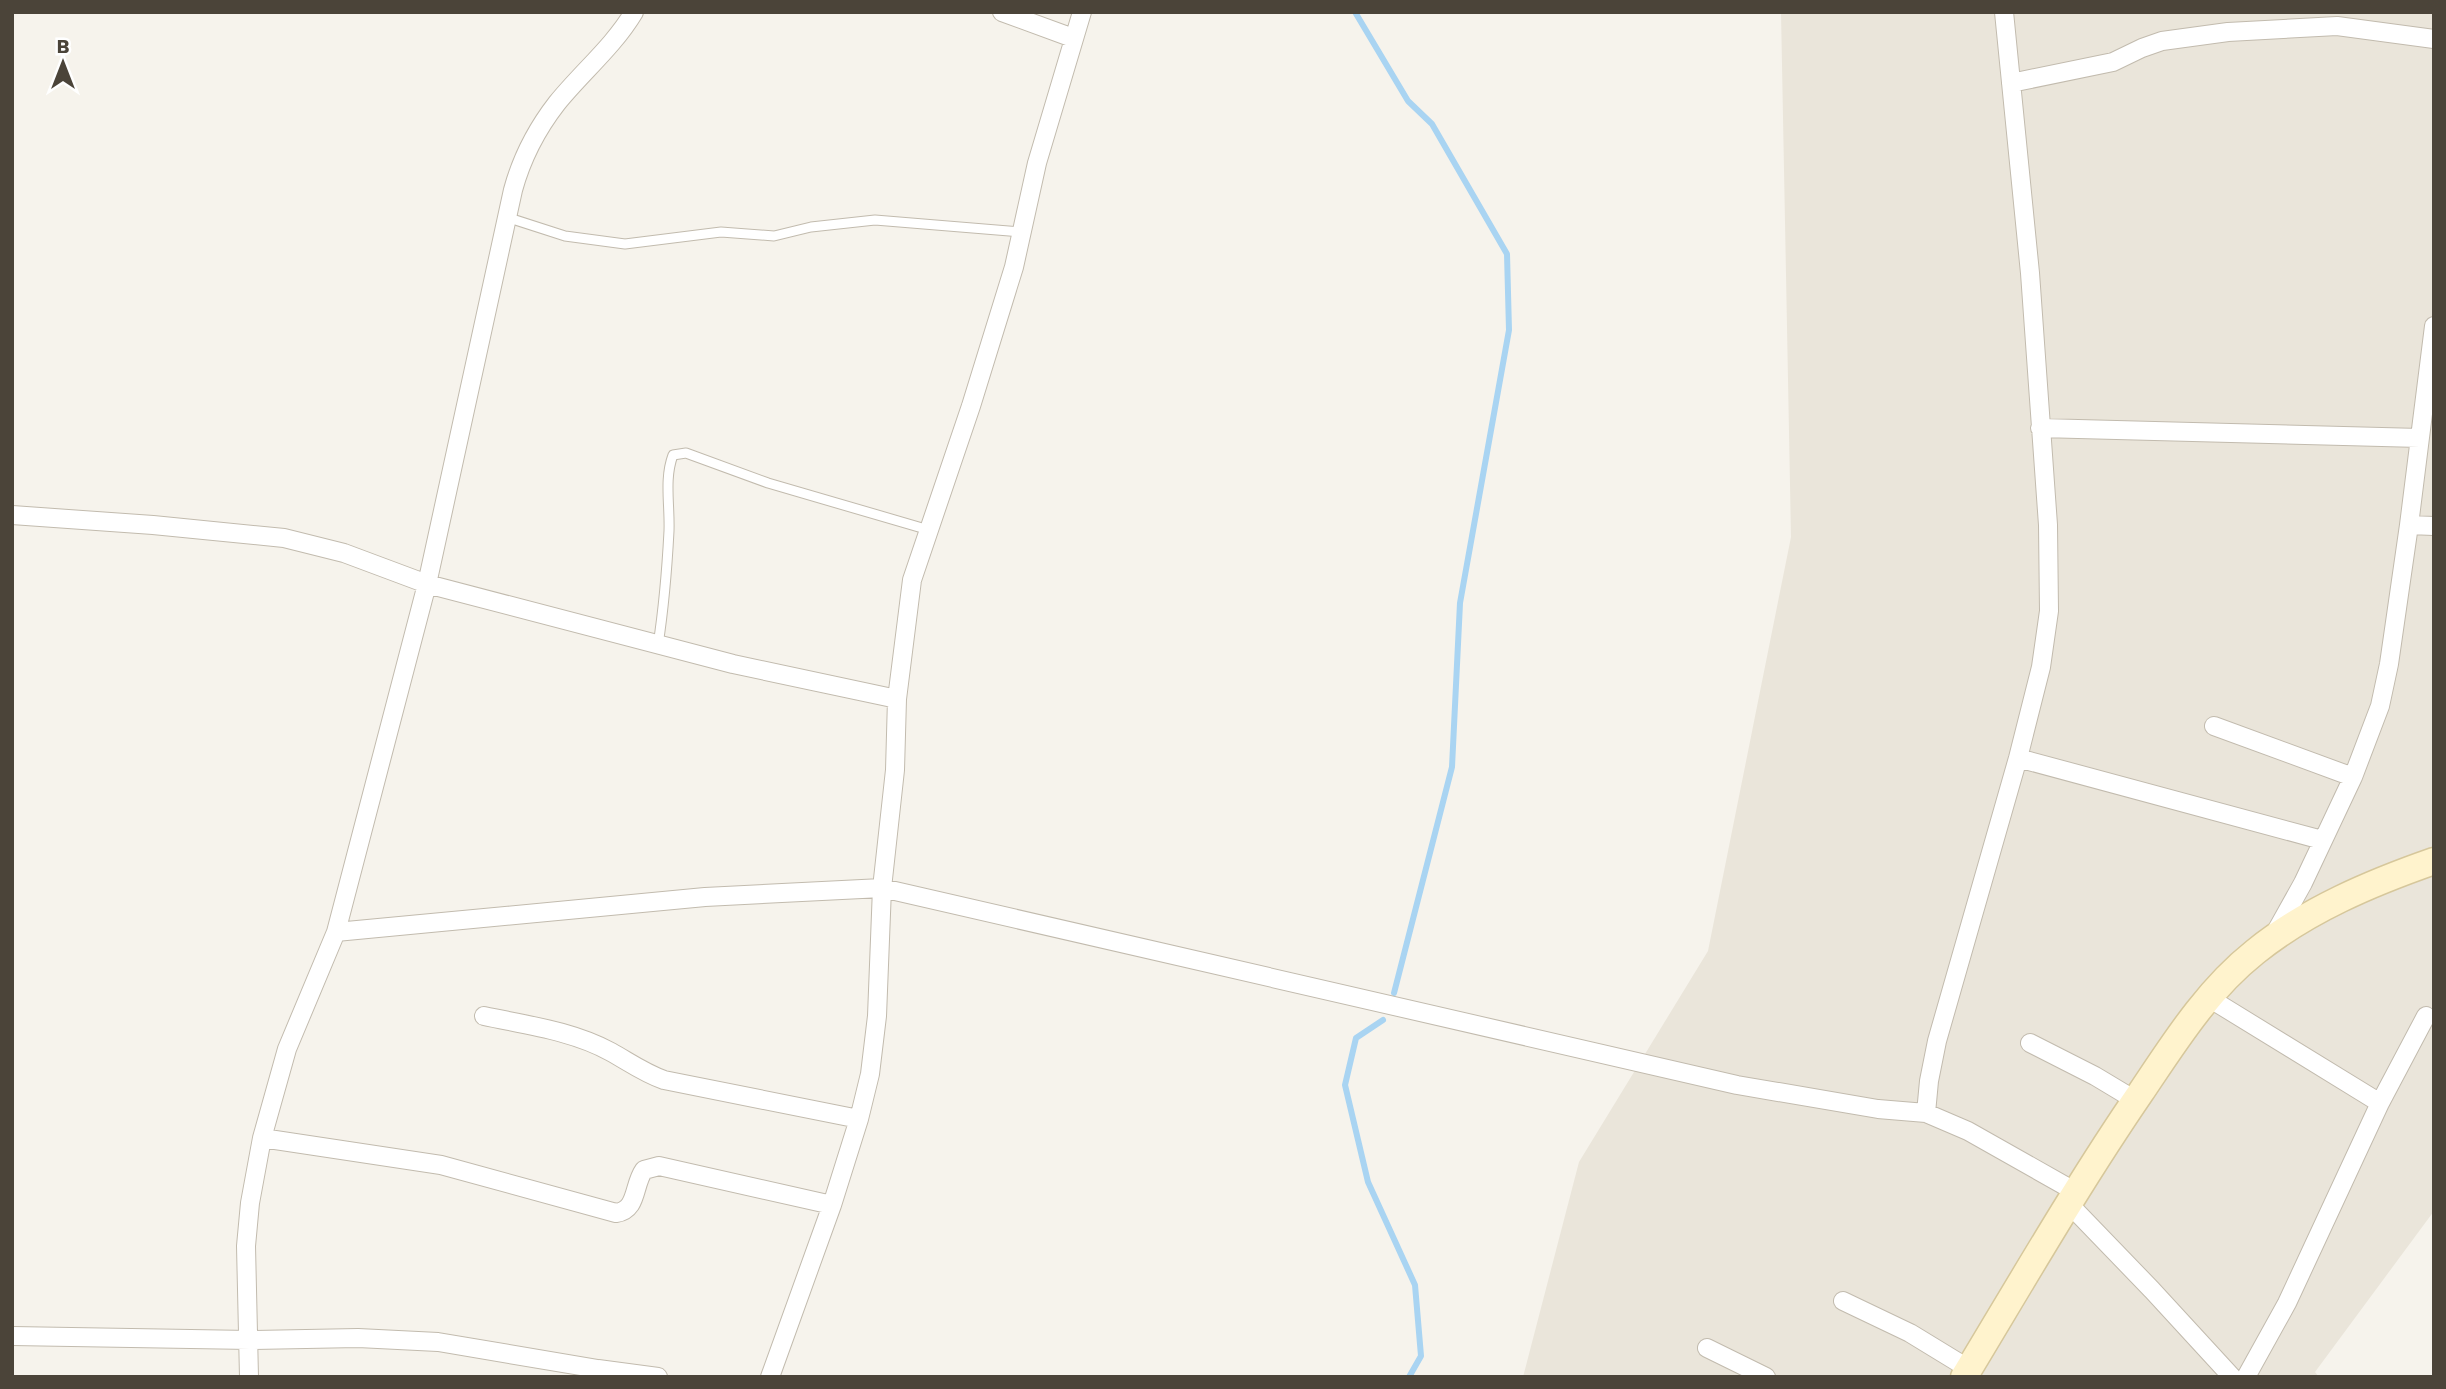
<svg xmlns="http://www.w3.org/2000/svg" width="2446" height="1389" font-family="'Work Sans',sans-serif">
<style>
.residential{fill:#eae5da}
.lines{fill:none;stroke-linecap:round;stroke-linejoin:round}
.stream{stroke:#a9d4f2;stroke-width:6}
.service-casing{stroke:#c2bbae;stroke-width:11}
.minor-casing{stroke:#c2bbae;stroke-width:20}
.secondary-casing{stroke:#d6c79b;stroke-width:29}
.service{stroke:#fff;stroke-width:9}
.minor{stroke:#fff;stroke-width:18}
.secondary{stroke:#fff3cd;stroke-width:26}
</style>
<rect width="100%" height="100%" fill="#f6f3ec"/>
<!-- residential -->
<path class="residential" d="M1781 12H2434V1211L2315 1372 2319 1377H1523L1579 1162 1708 951 1791 537Z"/>
<g class="lines">
<!-- stream -->
<path class="stream" d="M1355 12 1408 101 1432 124 1507 254 1509 330 1460 603 1452 767 1394 993
M1383 1020 1356 1038 1345 1085 1368 1182 1415 1285 1421 1356 1409 1377"/>
<!-- service casing -->
<g class="service-casing">
<path id="service" d="M506 217 565 236 625 244 721 232 774 236 811 227 875 220 1022 232
M658 645C664 606 667 569 669 531 670 505 664 479 673 455L686 453 768 483 929 530"/>
</g>
<!-- minor casing -->
<g class="minor-casing">
<path id="minor" d="M1002 12 1073 38
M2011 83 2113 62 2142 48 2162 41 2228 32 2337 26 2434 39
M2040 428 2420 438
M12 515 153 525 284 538 344 553 427 584 733 664 897 699
M2409 525 2434 526
M2214 726 2353 777
M2018 758 2322 840
M336 932 705 897 882 888 1737 1085 1878 1109 1926 1113 1968 1131 2076 1192
M2274 935 2303 883 2353 777 2380 706 2389 664 2409 525 2434 326
M2209 998 2380 1103
M484 1016C526 1025 573 1031 611 1052 629 1062 644 1073 664 1080L859 1119
M2030 1043 2095 1076 2135 1100
M1926 1113 1929 1081 1937 1041 2018 758 2041 667 2049 611 2048 525 2030 273 2004 12
M262 1138 441 1165 616 1213C638 1210 633 1185 644 1170L659 1166 832 1205
M2069 1204 2152 1290 2232 1377
M1843 1301 1910 1333 1969 1369
M12 1336 250 1340 358 1338 438 1342 598 1369 658 1377
M1707 1348 1766 1377
M249 1377 246 1246 250 1203 262 1138 287 1049 336 932 427 584 513 190C522 157 536 130 557 103 582 72 613 47 634 12
M770 1377 832 1205 859 1119 870 1074 877 1016 882 888 895 770 897 699 912 580 971 406 1014 267 1037 163 1082 12
M2246 1377 2287 1303 2380 1103 2426 1016"/>
</g>
<!-- secondary casing -->
<g class="secondary-casing">
<path id="secondary" d="M1964 1377C2022 1281 2078 1184 2141 1092 2174 1043 2207 990 2255 952 2307 910 2371 883 2434 861"/>
</g>
<!-- service -->
<use href="#service" class="service"/>
<!-- minor -->
<use href="#minor" class="minor"/>
<!-- secondary -->
<use href="#secondary" class="secondary"/>
</g>
<!-- border -->
<rect width="2446" height="1389" fill="none" stroke="#4b4439" stroke-width="28"/>
<!-- north arrow -->
<g transform="translate(63 63)" stroke="#ffffff" stroke-width="5" paint-order="stroke">
<path d="M0-5L12 26L0 18L-12 26Z" fill="#4b4439"/>
<text y="-10" font-size="19" font-weight="bold" text-anchor="middle" fill="#4b4439">B</text>
</g>
</svg>
